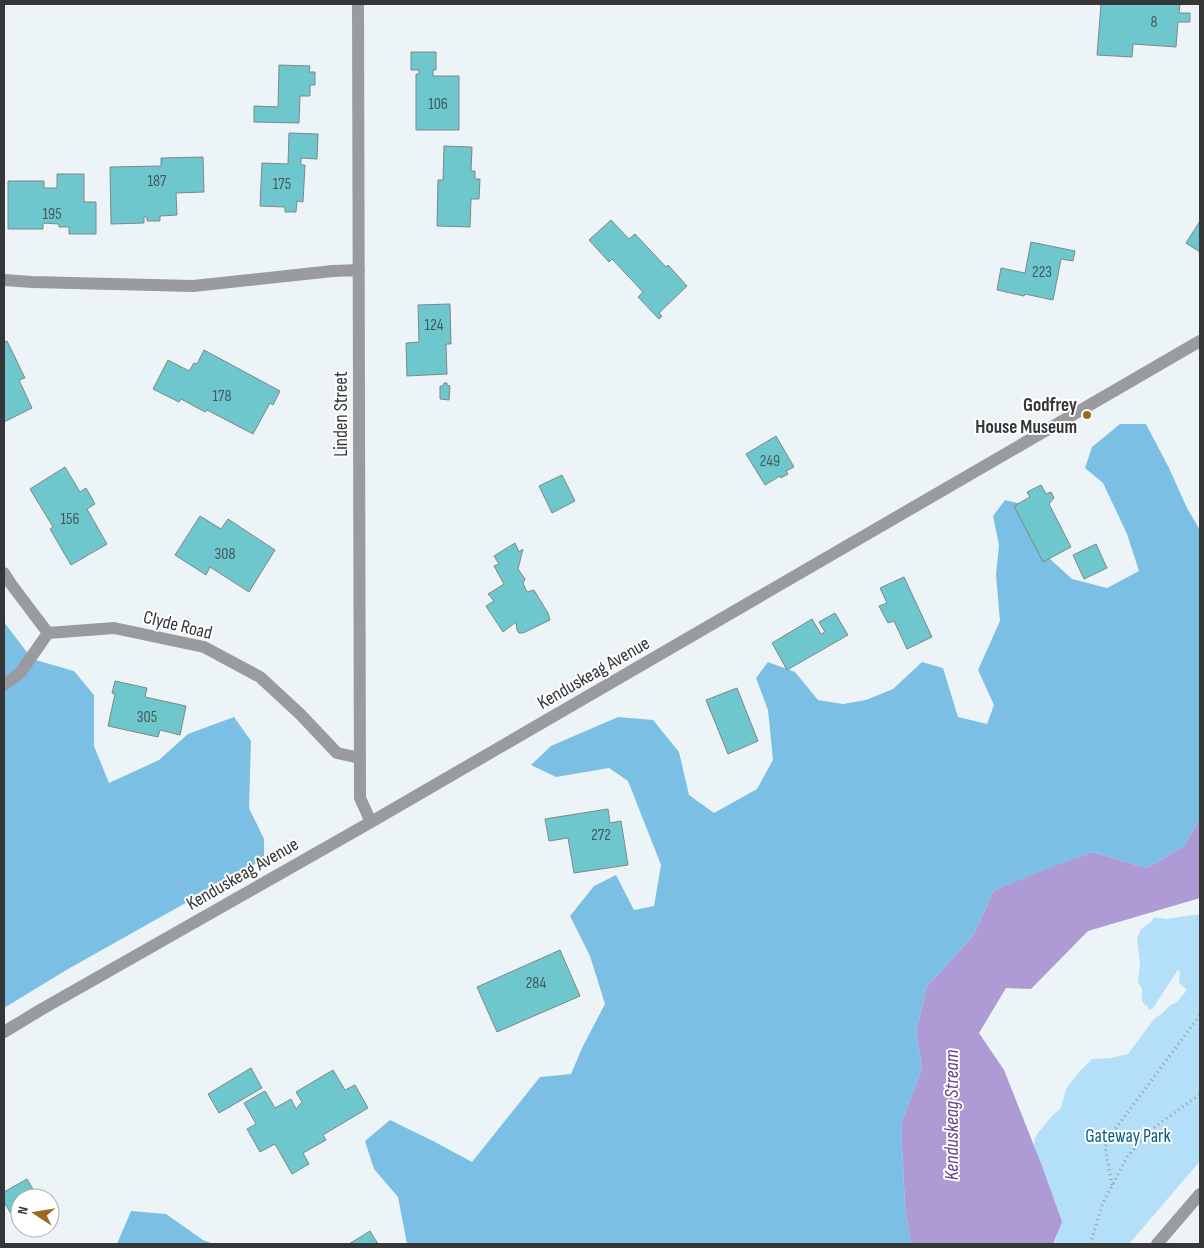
<svg xmlns="http://www.w3.org/2000/svg" width="1204" height="1248" font-family="'Sofia Sans Condensed',sans-serif">
<style>
.green{fill:#b4dff8}
.forest{fill:#7cbfe4}
.water{fill:#ae9ad4}
.building{fill:#6ec7cd;stroke:#7f8787}
.lines{fill:none;stroke-linecap:round;stroke-linejoin:round}
.path{stroke:#959a9d;stroke-width:3;stroke-dasharray:1 4;stroke-linecap:butt}
.minor{stroke:#9a9b9e;stroke-width:12}
.poi-dot{fill:#9e6821;stroke:#fff;stroke-width:2}
.labels{text-anchor:middle;stroke-width:4;stroke-linejoin:round;paint-order:stroke}
.number-label{font-size:16px;fill:#425a5d}
.poi-label{font-size:19px;font-weight:bold;fill:#343638;stroke:#fff;text-anchor:end}
.street-label{font-size:19px;fill:#343638;stroke:#fff}
.park-label{font-size:19px;fill:#065d81;stroke:#fff}
.water-label{font-size:20px;font-style:italic;fill:#61448c;stroke:#fff}
</style>
<rect width="100%" height="100%" fill="#edf4f8"/>
<!-- green -->
<path class="green" d="M1200 914V1161L1129 1244H1054L1057 1234 1034 1145 1035 1138 1038 1133 1053 1115 1061 1108 1066 1089 1078 1073 1092 1059 1111 1058 1128 1054 1155 1018 1163 1013 1169 1006 1177 1002 1187 990 1179 983 1180 972 1178 970 1153 1008 1149 1010 1147 1005H1145L1142 1001V989L1138 982 1140 964 1137 938 1141 929 1151 922 1154 917 1166 919Z"/>
<!-- forest -->
<path class="forest" d="M1120 424H1146L1169 468 1187 508 1200 530V817L1184 846 1147 868 1092 852 994 890 973 936 927 986 916 1032 922 1068 901 1124 905 1207 911 1244H407L398 1197 374 1169 365 1141 390 1120 435 1142 472 1162 540 1077 571 1074 583 1046 605 1004 590 956 570 916 594 886 616 875 634 910 654 906 661 865 628 781 609 768 556 777 531 765 551 746 618 717 653 720 679 752 689 795 714 813 757 789 773 760 768 710 756 678 768 662 795 672 818 700 843 704 866 700 893 689 922 662 943 668 958 717 987 724 994 705 978 670 1000 621 996 575 999 545 993 516 1005 500 1025 505 1038 548 1072 579 1107 588 1139 571 1127 534 1103 483 1085 468 1092 447Z
M4 622 32 659 74 671 94 695V746L109 783 159 760 188 734 234 717 251 741 249 808 264 839V859L68 969 4 1008Z
M131 1211 166 1214 203 1240 213 1244H117Z"/>
<!-- water -->
<path class="water" d="M1200 817V898L1088 931 1031 989 1006 988 979 1033 1004 1070 1042 1166 1062 1222 1053 1244H911L905 1207 901 1124 922 1068 916 1032 927 986 973 936 994 890 1057 865 1092 852 1147 868 1184 846Z"/>
<!-- building -->
<path class="building" d="M1101 4H1180L1179 13H1190V22H1178L1176 47 1133 44 1132 57 1097 55Z
M411 52H436V70H433V76H459V130H416V74H419V70H411Z
M279 65 310 66 309 72H315V85H310V96H300L299 123 254 122V106L278 107Z
M289 133 318 134 317 159 301 158V165H305L303 202 297 201 296 212H285V207L260 206 262 163 288 164Z
M444 146 472 147 471 171H475V179H480L479 199H471L470 227 437 226 438 180H443Z
M203 157 204 192 176 193 177 215 160 216V221H147V217H144V223L111 224 110 167 161 166V158Z
M57 174H84V202H96V234H69V227H59V224L43 223V229H8V181H44V188H57Z
M611 220 629 239 635 234 666 267 668 265 687 286 659 313 662 316 659 319 638 297 643 292 612 259 609 262 589 240Z
M1200 221V252L1186 243Z
M1031 242 1075 251 1073 261 1061 259 1053 300 1025 294 1024 296 997 290 1001 268 1025 273Z
M450 304 451 344H446L447 374 407 376 406 343 419 342 418 305Z
M7 341 25 378 19 380 32 408 4 422V342Z
M204 350 280 391 273 405 270 403 253 434 207 410 205 412 181 399 179 402 153 389 168 360 189 371 194 363 197 364Z
M444 383H447V385L450 386 449 400 440 399V386H443Z
M776 436 794 467 786 471 788 474 781 478 780 476 765 485 746 454Z
M65 467 80 492 86 488 95 504 87 509 107 544 71 565 50 529 53 527 30 489Z
M562 475 575 501 552 513 539 486Z
M1041 485 1046 494 1051 492 1054 498 1049 504 1071 547 1043 562 1014 506 1030 497 1027 492Z
M200 516 221 529 228 519 275 550 249 592 210 567 206 575 175 555Z
M515 543 519 552 523 549 518 569 525 579 523 583 527 592 534 590 548 613 550 620 523 633H519L517 630 516 622 503 632 486 606 494 601 488 594 504 584 494 566 499 564 494 556Z
M1096 544 1107 568 1084 579 1073 555Z
M904 577 932 637 907 649 894 621 888 623 879 606 887 603 880 588Z
M835 613 848 635 787 670 772 643 812 619 821 634 825 632 819 622Z
M115 681 147 688 145 697 186 706 180 735 160 730 158 737 108 726 115 694 112 693Z
M737 688 758 741 728 754 706 700Z
M608 809 610 823 621 821 628 865 574 873 568 838 549 841 545 819Z
M560 950 580 996 497 1032 477 987Z
M251 1068 262 1088 219 1113 208 1094Z
M333 1070 345 1090 355 1085 368 1108 323 1135 326 1140 303 1153 309 1164 292 1174 275 1144 260 1152 247 1129 256 1124 244 1103 265 1091 275 1108 291 1099 296 1109 302 1102 296 1092Z
M27 1179 38 1198H20V1226L19 1227 4 1202V1192Z
M370 1231 378 1244H349Z"/>
<g class="lines">
<!-- path -->
<path class="path" d="M1112 1185 1105 1147 1113 1132 1200 1015
M1090 1244 1103 1203 1127 1157 1152 1129 1200 1094"/>
<!-- minor -->
<path class="minor" d="M358 4 360 798 371 822
M4 280 32 282 193 286 333 271 359 270
M4 573 11 584 48 633
M48 633 114 628 204 647 260 677 300 714 337 753 360 758
M4 685 20 673 48 633
M4 1032 42 1009 371 822 1200 341
M1157 1244 1200 1194"/>
</g>
<!-- markers -->
<circle class="poi-dot" cx="1087" cy="415" r="5"/>
<g class="labels">
<!-- number labels -->
<g class="number-label">
<text x="1154" y="27">8</text>
<text x="438" y="109">106</text>
<text x="157" y="186">187</text>
<text x="282" y="189">175</text>
<text x="52" y="219">195</text>
<text x="1042" y="277">223</text>
<text x="434" y="330">124</text>
<text x="222" y="401">178</text>
<text x="770" y="466">249</text>
<text x="70" y="524">156</text>
<text x="225" y="559">308</text>
<text x="147" y="722">305</text>
<text x="601" y="840">272</text>
<text x="536" y="988">284</text>
</g>
<!-- poi labels -->
<g class="poi-label">
<text x="1077" y="411">Godfrey<tspan x="1077" dy="22">House Museum</tspan></text>
</g>
<!-- street labels -->
<g class="street-label">
<text transform="translate(340 414) rotate(-90)" y="7">Linden Street</text>
<text transform="translate(178 624) rotate(14)" y="7">Clyde Road</text>
<text transform="translate(593 672) rotate(-30)" y="7">Kenduskeag Avenue</text>
<text transform="translate(242 873) rotate(-30)" y="7">Kenduskeag Avenue</text>
</g>
<!-- park labels -->
<g class="park-label">
<text x="1128" y="1142">Gateway Park</text>
</g>
<!-- water labels -->
<g class="water-label">
<text transform="translate(951 1115) rotate(-90)" y="7">Kenduskeag Stream</text>
</g>
</g>
<!-- border -->
<rect width="1204" height="1248" fill="none" stroke="#343638" stroke-width="10"/>
<!-- north arrow -->
<g transform="translate(35 1213) rotate(282)"><circle r="24" fill="#ffffff" stroke="#aeafaf"/>
<path d="M0-4L9 19L0 12L-9 19Z" fill="#9e6821"/>
<text y="-8" font-size="14" font-weight="bold" text-anchor="middle" fill="#343638">N</text>
</g>
</svg>
